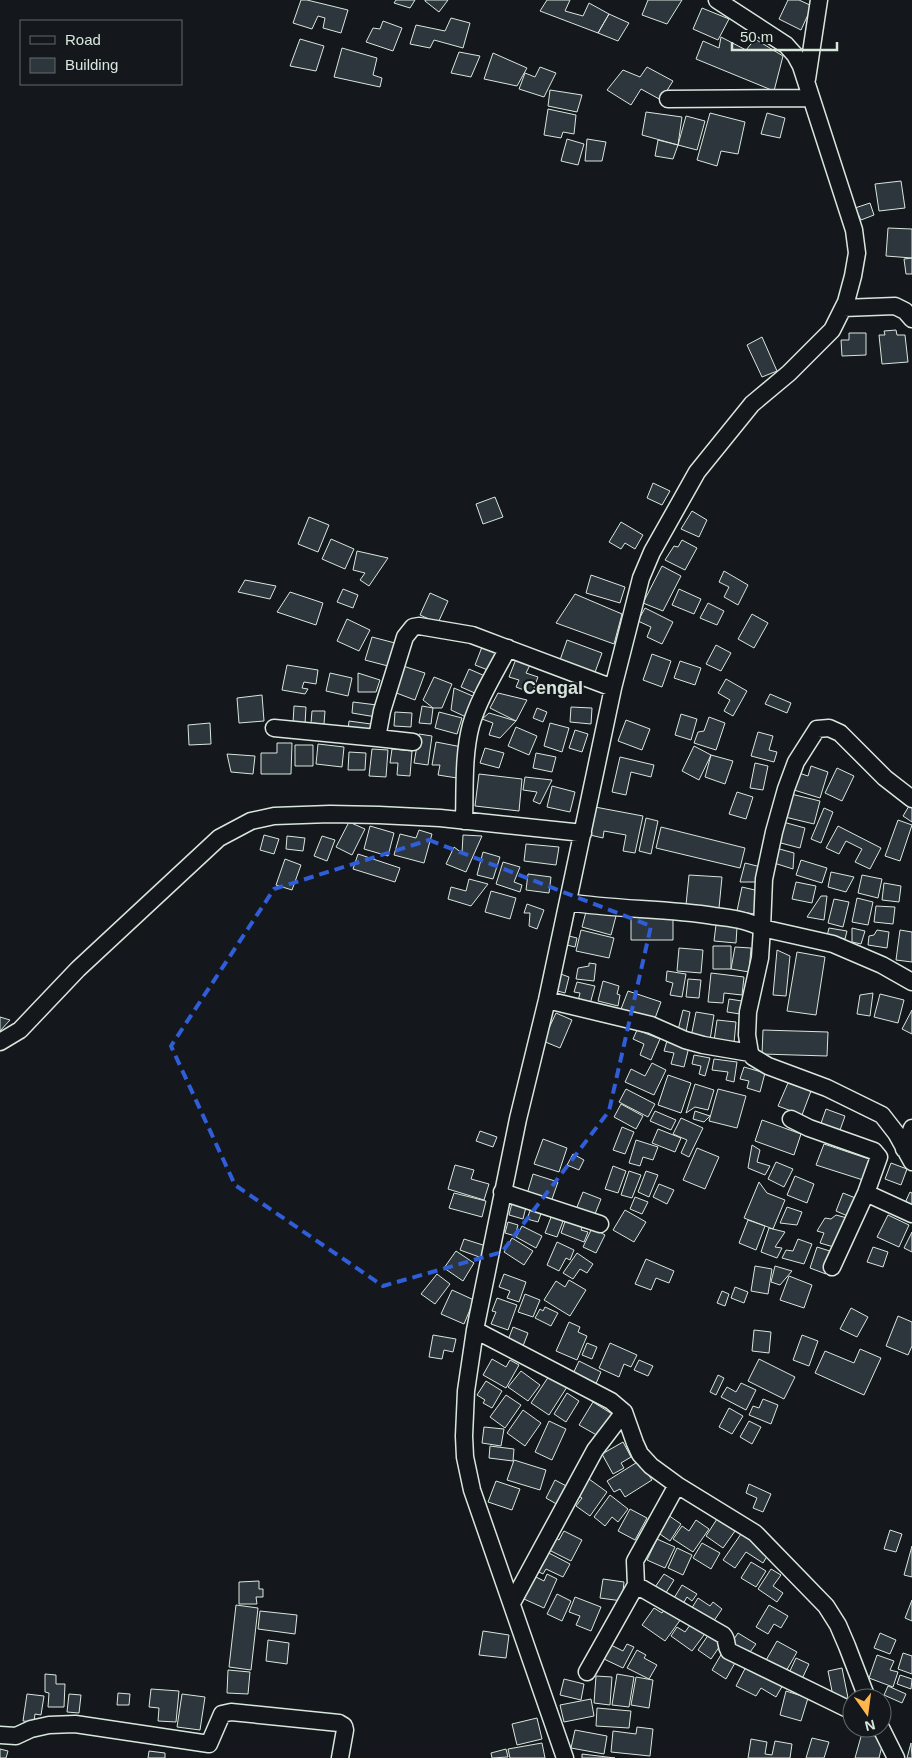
<svg xmlns="http://www.w3.org/2000/svg" width="912" height="1758" font-family="Arial,sans-serif">
<style>
.building{fill:#2c363c;stroke:#d8e6dc}
.lines{fill:none;stroke-linecap:round;stroke-linejoin:round}
.minor-casing{stroke:#d8e6dc;stroke-width:19}
.minor{stroke:#14181c;stroke-width:16}
.marked{fill:none;stroke:#305dd8;stroke-width:4;stroke-dasharray:10 6;stroke-linejoin:round}
.labels{text-anchor:middle;stroke-width:4;stroke-linejoin:round;paint-order:stroke}
.quarter-label{font-size:18px;font-weight:bold;fill:#d8e6dc;stroke:#14181c}
</style>
<rect width="100%" height="100%" fill="#14181c"/>
<!-- building -->
<path class="building" d="M301 0H307L348 10 341 33 323 28 325 18 318 16 312 29 293 23Z
M396 0H415L410 8 394 3Z
M425 0H448L439 12 425 1Z
M547 0H570L565 11 583 16 589 3 609 14 598 33 540 11Z
M648 0H682L667 24 642 15Z
M788 0H799L812 6 801 30 779 19Z
M702 8 729 19 718 40 693 29Z
M609 14 629 23 618 41 598 33Z
M451 18 470 23 463 48 434 40 430 48 410 44 416 25 445 31Z
M383 21 402 28 393 51 366 42 373 28 380 29Z
M721 37 746 50 755 39 783 56 774 91 696 59 703 41 719 48Z
M300 39 324 46 316 71 290 66Z
M342 48 377 58 373 75 382 78 380 87 334 77Z
M459 52 480 56 471 77 451 73Z
M493 53 527 68 517 86 484 79Z
M540 67 556 73 544 97 519 89 525 73 535 77Z
M647 67 673 81 661 100 641 89 631 105 607 90 623 70 640 77Z
M550 90 582 95 577 112 548 106Z
M548 109 576 115 574 134 563 132 561 138 544 135Z
M646 112 682 117 678 145 642 135Z
M710 113 745 122 738 154 721 151 717 166 697 160Z
M767 113 785 118 780 138 761 134Z
M686 116 705 121 697 150 678 145Z
M567 139 584 144 578 165 561 161Z
M587 139 606 142 602 161H585Z
M658 140 678 145 673 159 655 156Z
M901 181 905 208 879 211 875 184Z
M870 203 874 215 861 220 855 208Z
M888 228 912 229V258L886 256Z
M912 258V274H906L904 259Z
M896 330 897 335H905L908 362 882 364 879 335H885L884 331Z
M849 333H866V355L842 356 841 340H849Z
M762 337 777 371 762 377 747 345Z
M653 483 670 491 662 505 647 498Z
M495 497 503 517 483 524 476 504Z
M692 511 707 520 699 537 681 529Z
M309 517 329 525 318 552 298 544Z
M621 522 643 535 635 549 625 543 621 549 609 542Z
M331 539 354 549 345 569 322 559Z
M682 540 697 548 685 570 665 560 674 546 678 547Z
M357 551 388 558 369 586 360 580 365 573 353 570Z
M662 566 681 576 663 611 643 603Z
M724 571 748 585 738 605 724 597 729 587 719 582Z
M591 575 625 587 620 603 586 593Z
M245 580 276 586 270 599 238 592Z
M343 589 358 595 353 608 337 602Z
M679 589 701 599 694 614 672 605Z
M290 592 323 603 316 625 277 612Z
M430 593 448 601 438 623 420 615Z
M575 594 622 614 614 644 556 623Z
M708 603 724 611 717 625 700 618Z
M645 608 673 622 662 644 647 637 651 627 638 621Z
M752 614 768 623 754 648 738 639Z
M347 619 370 630 359 651 337 641Z
M372 637 395 643 388 666 365 660Z
M567 640 602 653 594 675 559 663Z
M716 645 731 653 721 671 706 664Z
M482 647 500 654 493 672 475 665Z
M652 654 671 661 662 687 643 680Z
M516 659 530 665 526 673 538 677 532 693 516 687 519 680 509 677Z
M680 661 701 668 695 685 674 678Z
M287 665 318 670 316 684 304 682 302 688 308 689 305 694 282 690Z
M400 665 425 673 415 700 391 691Z
M469 669 485 676 477 694 461 687Z
M330 673 352 678 348 696 326 691Z
M358 673 380 680 376 692H358Z
M434 677 452 684 442 708H433L423 700Z
M726 679 747 691 733 716 724 711 730 700 718 693Z
M454 688 475 697 466 717 451 710Z
M498 693 527 700 516 721 490 708Z
M770 694 791 703 787 713 765 704Z
M262 695 264 721 239 723 237 698Z
M353 702 377 705 376 717 352 713Z
M294 706 306 707 305 724 293 723Z
M422 706 433 708 431 724 419 723Z
M571 707 592 708 591 724 570 722Z
M537 708 547 712 543 722 533 718Z
M312 711H325L324 724 311 723Z
M395 712 412 713 411 727 394 726Z
M439 712 462 718 457 734 435 728Z
M489 713 516 721 500 738 489 735 493 723 482 719Z
M681 714 697 719 691 740 675 735Z
M709 717 725 723 716 750 694 743 698 732 704 731Z
M626 720 650 729 642 750 618 741Z
M349 721 371 724 370 733 348 730Z
M210 723 211 744 189 745 188 725Z
M550 723 569 728 562 752 544 746Z
M516 727 537 736 529 755 508 746Z
M575 730 588 734 582 752 569 748Z
M758 732 773 736 769 750 777 752 774 762 751 756Z
M419 734 432 736 428 765 414 763Z
M436 742 462 747 457 778 438 775 440 765H432Z
M277 743H292L291 774H261V753H277Z
M318 744 344 747 342 767 316 764Z
M295 745H313V766H295Z
M694 746 711 755 699 780 682 771Z
M485 748 504 753 499 768 480 763Z
M372 749 388 750 386 777 369 776Z
M392 749 412 751 410 776 397 775 398 763H390Z
M349 752 366 753 365 770H348Z
M536 753 556 757 552 772 533 768Z
M227 754 255 756 253 774 231 772Z
M711 755 733 761 725 784 705 777Z
M620 757 654 765 651 777 631 772 626 795 612 792Z
M755 763 768 766 763 790 750 788Z
M811 766 828 772 820 798 794 790 799 773 808 776Z
M837 768 854 776 842 801 825 793Z
M479 774 522 779 519 811 475 806Z
M525 777 552 780 540 804 533 801 537 792 523 790Z
M552 786 575 792 570 812 547 807Z
M737 792 753 797 746 819 729 814Z
M791 794 820 801 814 824 785 817Z
M909 806 912 808V822L903 816Z
M595 807 643 816 635 853 623 851 626 835 604 831 603 838 590 835Z
M824 808 833 812 821 843 811 839Z
M646 818 658 821 651 854 639 851Z
M898 820 912 825 900 861 885 856Z
M349 822 365 829 352 855 336 847Z
M783 822 805 828 800 848 777 842Z
M370 826 394 833 388 856 364 849Z
M838 826 881 848 870 869 855 862 862 849 846 841 839 854 826 848Z
M661 827 745 848 740 868 656 848Z
M419 830 432 834 424 863 394 855 400 834 416 838Z
M264 835 279 839 274 854 260 850Z
M463 835 482 836 466 872 446 864 454 847 462 853Z
M287 836 305 838 303 851 286 849Z
M322 836 335 840 327 861 314 856Z
M526 844 559 847 556 865 524 861Z
M776 848 794 853 793 869 774 863Z
M483 852 500 857 493 879 477 875Z
M358 854 400 868 395 882 353 869Z
M285 859 301 865 292 890 276 885Z
M801 860 827 868 822 883 796 875Z
M503 862 520 867 514 882 522 885 520 892 496 884Z
M745 863 761 867 757 882H740Z
M831 872 854 877 846 892 828 887Z
M528 874 551 877 549 893 526 890Z
M689 875 722 877 719 908 686 905Z
M862 875 882 879 878 898 858 893Z
M469 879 488 884 471 906 448 899 451 887 466 891Z
M796 882 816 886 812 903 792 899Z
M884 883 901 886 899 902 882 900Z
M742 887 759 891 754 914 737 911Z
M491 891 516 898 510 919 485 912Z
M821 896H827L824 920 807 917Z
M857 898 873 902 868 925 852 922Z
M834 899 849 902 843 927 828 923Z
M527 904 544 910 537 929 529 926 530 913H524Z
M876 906 895 907 893 924 874 922Z
M587 908 616 916 611 935 582 927Z
M673 916V940H631V917Z
M716 925 737 927 736 943 714 941Z
M829 928 847 931 845 939 827 936Z
M852 928 865 931 861 944 852 942Z
M581 930 614 938 609 958 576 951Z
M877 930 889 932 887 948 868 945 869 936 874 935Z
M900 930 912 932V962L896 960Z
M569 936 577 938 575 947 567 945Z
M713 946H731V969H713Z
M735 947 751 948 749 972 731 969Z
M679 948 703 950 701 973 677 971Z
M777 950 790 956 786 996 773 995Z
M797 952 825 957 816 1015 787 1011Z
M589 963 596 964 594 981 576 979 578 968 589 966Z
M667 971 686 974 682 997 670 995 673 983 666 981Z
M558 973 569 977 565 993 554 990Z
M711 973 744 977 742 995 724 993 723 1003 708 1002Z
M688 979 701 980 699 998 686 997Z
M603 981 619 986 617 994 620 995 618 1006 598 1001Z
M577 982 595 986 590 1004 578 1001 580 993 574 992Z
M628 991 661 1002 654 1021 621 1009Z
M873 993 870 1016 857 1014 860 995Z
M880 994 904 1000 898 1023 874 1017Z
M729 999 742 1001 740 1014 727 1012Z
M683 1010 690 1012 686 1032 678 1030Z
M912 1010V1034L902 1029Z
M696 1012 714 1015 710 1040 691 1037Z
M556 1013 572 1020 560 1048 543 1041Z
M0 1017 10 1020 0 1031Z
M717 1020 736 1022 734 1043 714 1041Z
M637 1030 660 1039 651 1060 640 1055 644 1044 633 1039Z
M763 1030 828 1032 827 1056 762 1054Z
M667 1041 689 1047 684 1067 671 1064 674 1053 664 1051Z
M694 1055 710 1058 705 1076 699 1074 701 1066 692 1064Z
M714 1059 737 1062 734 1082 726 1080 728 1072 712 1070Z
M652 1063 666 1070 654 1095 625 1082 631 1069 645 1076Z
M744 1067 765 1073 760 1092 747 1088 749 1081 740 1079Z
M668 1075 691 1083 681 1113 658 1105Z
M788 1083 811 1091 802 1115 778 1106Z
M695 1084 714 1090 708 1110 695 1107 686 1113Z
M626 1089 655 1104 648 1117 619 1102Z
M718 1089 746 1096 737 1128 709 1121Z
M621 1104 643 1116 636 1129 614 1117Z
M826 1109 845 1116 839 1133 820 1126Z
M655 1111 676 1120 671 1130 650 1121Z
M695 1111 710 1116 704 1122 693 1119Z
M681 1118 703 1128 689 1157 681 1153 687 1140 673 1134Z
M762 1120 801 1134 794 1155 755 1141Z
M622 1127 634 1132 625 1154 613 1150Z
M658 1129 681 1138 675 1152 652 1143Z
M480 1131 497 1137 493 1147 476 1141Z
M543 1139 567 1148 559 1172 534 1164Z
M636 1140 658 1147 653 1160 643 1157 640 1166 629 1163Z
M824 1144 869 1159 863 1180 816 1165Z
M752 1145 760 1150 757 1162 770 1166 765 1175 748 1168Z
M697 1148 719 1157 705 1189 683 1180Z
M573 1154 584 1160 579 1170 567 1165Z
M776 1162 793 1169 784 1187 768 1179Z
M891 1163 907 1169 901 1185 885 1179Z
M455 1165 474 1170 471 1179 489 1184 484 1200 448 1189Z
M613 1166 626 1171 618 1193 605 1189Z
M629 1171 641 1175 632 1198 621 1195Z
M646 1171 658 1175 649 1197 638 1192Z
M533 1174 558 1182 551 1202 527 1194Z
M795 1176 814 1184 807 1203 787 1195Z
M759 1182 767 1193 785 1200 773 1229 744 1218Z
M659 1184 674 1190 667 1204 653 1197Z
M583 1192 601 1199 593 1219 575 1212Z
M910 1192 912 1193V1208L904 1205Z
M454 1193 486 1201 482 1217 449 1208Z
M843 1193 858 1199 850 1217 836 1211Z
M635 1197 648 1202 642 1214 630 1209Z
M513 1199 527 1203 523 1219 509 1215Z
M787 1207 802 1212 797 1225 780 1223Z
M531 1208 542 1211 538 1222 527 1219Z
M625 1210 646 1222 634 1242 613 1230Z
M553 1212 565 1216 557 1237 545 1233Z
M836 1215 847 1218 837 1248 820 1243 824 1233 817 1231 825 1218 831 1219Z
M888 1215 909 1225 899 1247 877 1237Z
M567 1216 584 1223 581 1230 588 1232 584 1242 561 1233Z
M748 1220 765 1226 756 1250 739 1243Z
M508 1222 518 1225 515 1236 505 1233Z
M522 1226 542 1236 536 1248 516 1237Z
M592 1228 605 1235 596 1253 583 1247Z
M769 1228 785 1232 775 1247 782 1248 777 1258 761 1252Z
M912 1232V1252L904 1248Z
M512 1238 533 1251 524 1265 504 1252Z
M464 1239 486 1246 482 1258 460 1250Z
M798 1239 812 1244 804 1264 782 1258 786 1250 793 1251Z
M557 1242 574 1250 570 1260 566 1258 559 1271 547 1265Z
M817 1247 833 1252 826 1274 810 1268Z
M873 1247 888 1252 883 1267 867 1262Z
M456 1251 474 1263 463 1281 444 1268Z
M577 1253 593 1264 587 1273 580 1269 573 1279 563 1273Z
M646 1259 674 1271 669 1283 656 1278 651 1290 635 1284Z
M755 1266 772 1269 768 1294 751 1291Z
M775 1266 792 1271 780 1285 771 1282Z
M437 1274 450 1284 435 1304 421 1294Z
M504 1274 526 1282 519 1302 507 1298 510 1291 499 1287Z
M789 1276 812 1285 804 1308 780 1300Z
M569 1280 586 1290 570 1316 544 1300 556 1281 565 1287Z
M735 1287 748 1292 744 1303 731 1298Z
M452 1290 474 1300 464 1324 441 1314Z
M722 1291 729 1294 725 1306 717 1303Z
M525 1294 540 1300 533 1317 518 1312Z
M497 1298 517 1305 508 1330 491 1324 496 1312 492 1311Z
M545 1307 558 1313 551 1326 535 1318 540 1309 543 1311Z
M851 1308 868 1317 857 1337 840 1329Z
M898 1316 912 1322V1346L908 1355 886 1346Z
M569 1322 580 1327 578 1332 587 1336 577 1360 556 1351Z
M513 1327 528 1333 523 1346 508 1340Z
M754 1330 771 1332 769 1353 752 1351Z
M433 1335 456 1339 453 1352 444 1350 442 1359 429 1357Z
M802 1335 818 1341 809 1366 793 1360Z
M587 1343 597 1347 592 1359 582 1355Z
M610 1343 637 1355 631 1367 624 1364 619 1377 599 1368Z
M860 1349 881 1358 864 1395 815 1373 825 1351 854 1363Z
M492 1359 506 1367 510 1360 519 1365 506 1388 483 1375Z
M759 1359 795 1377 784 1399 748 1381Z
M639 1360 653 1366 648 1376 634 1370Z
M579 1361 601 1372 595 1386 572 1376Z
M521 1371 540 1385 528 1401 508 1387Z
M718 1375 724 1378 716 1395 710 1392Z
M549 1376 567 1387 549 1415 531 1403Z
M486 1381 502 1391 492 1408 483 1403 485 1400 477 1395Z
M741 1383 756 1390 746 1410 721 1397 727 1387 736 1392Z
M567 1393 579 1401 566 1422 554 1414Z
M506 1395 521 1405 505 1428 490 1417Z
M763 1399 778 1405 771 1424 749 1415 753 1406 759 1408Z
M593 1402 617 1417 600 1437 579 1425Z
M729 1408 743 1416 732 1434 719 1427Z
M523 1410 541 1423 525 1446 507 1433Z
M549 1421 566 1429 552 1460 535 1452Z
M749 1421 761 1427 752 1444 740 1437Z
M484 1427 504 1429 501 1446 482 1443Z
M623 1442 631 1457 621 1463 624 1468 613 1474 602 1454Z
M490 1446 514 1449 513 1461 489 1458Z
M514 1460 546 1470 540 1490 507 1480Z
M639 1461 652 1480 625 1497 620 1489 614 1492 607 1481Z
M589 1479 607 1492 590 1516 576 1506 582 1498 577 1495Z
M555 1480 570 1488 560 1506 546 1498Z
M496 1481 520 1489 512 1510 488 1502Z
M749 1484 771 1494 763 1512 753 1508 757 1498 746 1493Z
M610 1495 628 1509 618 1522 612 1517 605 1526 594 1517Z
M630 1509 647 1518 635 1540 618 1531Z
M668 1515 681 1524 670 1541 657 1532Z
M717 1519 735 1531 723 1548 706 1536Z
M696 1520 709 1529 693 1552 673 1539 682 1526 689 1531Z
M890 1530 902 1534 896 1552 884 1549Z
M564 1531 582 1540 571 1561 549 1550 556 1538 559 1540Z
M741 1534 769 1553 763 1563 746 1552 735 1568 723 1560Z
M657 1539 675 1547 665 1568 647 1560Z
M702 1543 720 1553 711 1569 693 1558Z
M912 1546V1577L904 1575Z
M677 1548 692 1555 683 1575 668 1568Z
M547 1552 570 1564 563 1577 546 1569 543 1574 537 1571Z
M751 1562 766 1571 756 1587 741 1578Z
M771 1569 781 1575 773 1586 783 1593 777 1602 758 1589Z
M547 1574 557 1579 544 1608 524 1599 534 1576 544 1581Z
M664 1574 674 1580 664 1596 653 1590Z
M603 1579 624 1582 622 1601 600 1598Z
M259 1581V1589H263V1597H256L257 1604H239V1582Z
M682 1585 697 1594 692 1601 687 1597 683 1604 674 1598Z
M557 1594 571 1601 562 1621 547 1614Z
M575 1597 601 1607 591 1631 576 1625 580 1616 569 1612Z
M698 1598 710 1606 713 1602 722 1609 711 1625 690 1611Z
M912 1600V1621L905 1618Z
M236 1605 258 1608 251 1670 229 1667Z
M769 1605 788 1616 781 1628 774 1624 768 1634 756 1627Z
M666 1607 681 1619 665 1641 642 1625 654 1608 662 1613Z
M260 1611 297 1615 295 1634 258 1629Z
M693 1621 707 1631 692 1651 671 1636 677 1627 685 1632Z
M483 1631 509 1635 506 1658 479 1655Z
M711 1631 724 1640 711 1659 698 1650Z
M738 1633 756 1644 747 1656 730 1645Z
M880 1633 896 1640 890 1654 874 1648Z
M268 1640 289 1643 287 1664 266 1661Z
M777 1641 797 1652 785 1673 765 1662Z
M627 1644 634 1647 623 1668 604 1659 611 1645 623 1651Z
M637 1650 646 1655 644 1658 657 1665 649 1679 627 1668Z
M722 1653 736 1661 726 1679 712 1670Z
M903 1653 912 1656V1674L898 1669Z
M877 1655 894 1661 890 1670 898 1672 893 1687 869 1678Z
M796 1658 809 1664 801 1681 788 1675Z
M748 1663 784 1683 776 1697 761 1688 756 1696 736 1686Z
M842 1668 848 1698 834 1701 828 1671Z
M228 1670 250 1672 248 1694 227 1693Z
M45 1674 56 1675V1684H65L64 1707H48L49 1693 45 1692Z
M617 1674 634 1677 629 1707 612 1705Z
M900 1675 912 1679 911 1689 897 1684Z
M596 1676 612 1677 610 1705 594 1703Z
M636 1677 653 1680 649 1708 631 1705Z
M564 1679 584 1684 581 1700 560 1695Z
M888 1686 906 1694 902 1703 884 1695Z
M151 1689 179 1691 176 1722 158 1721 159 1708 149 1707Z
M786 1691 808 1698 801 1721 780 1715Z
M118 1693 130 1694 129 1705H117Z
M27 1694 44 1696 41 1715 35 1714 34 1722 23 1721Z
M69 1694 81 1695 79 1713 67 1712Z
M182 1694 205 1697 200 1730 177 1727Z
M591 1699 594 1716 564 1722 560 1705Z
M597 1708 631 1711 629 1728 596 1726Z
M537 1718 542 1739 517 1745 512 1724Z
M637 1727 653 1729 650 1756 611 1752 613 1731 636 1734Z
M575 1730 607 1736 604 1754 571 1748Z
M862 1733 884 1738 879 1758H855Z
M812 1738 829 1742 824 1758H806Z
M751 1739 767 1742 765 1754 772 1755 775 1741 792 1744 790 1758H748Z
M542 1743 545 1758H510L508 1749Z
M911 1743 912 1758H907Z
M0 1749 8 1751 6 1758H0Z
M506 1749 508 1757 492 1758 491 1753Z
M149 1751 165 1753V1758H148Z
M582 1754 615 1758H582Z"/>
<g class="lines">
<!-- minor casing -->
<g class="minor-casing">
<path id="minor" d="M807 79 819 0
M668 99 811 98
M843 308 895 306 905 311 912 319
M274 728 377 738 382 711 405 637 413 627 419 626 472 635 613 688
M377 738 413 742
M912 799 885 778 840 733 829 728 817 729 796 762 786 789 774 832 764 879 762 928 833 944 882 965 912 982
M464 821C465 790 463 755 471 725 479 698 495 673 508 648
M568 902C616 910 665 908 714 916 731 918 747 920 762 928L760 958 748 1012 747 1035 750 1053 753 1057 768 1066 827 1088 882 1115 896 1133 912 1162
M547 1000 651 1025 685 1040 703 1045 750 1053
M0 1042 20 1030 78 969 219 838 251 821 274 816 330 814 379 815 440 818 583 833
M791 1119 809 1128 874 1151 879 1157 866 1193 832 1267
M904 1149 912 1128
M502 1192 600 1224
M866 1193 912 1214
M475 1330 611 1401 624 1412 595 1450 512 1603
M624 1412 635 1443 640 1454 651 1466 677 1485 755 1533 826 1606 838 1625 847 1646 867 1698
M636 1585 723 1635C728 1640 725 1645 729 1651L852 1711
M587 1672 636 1585 635 1561 677 1485
M881 1728 896 1758
M0 1735 16 1736 31 1729 49 1725 75 1724 209 1744 222 1714 231 1712 339 1723 344 1726 345 1730 340 1758
M565 1758 472 1490 465 1457 464 1436 466 1391 475 1330 518 1119 547 1000 613 688 641 578 652 552 697 472 752 404 789 373 832 330 846 302 853 276 857 253 854 230 801 66 795 55 786 45 717 0"/>
</g>
<!-- minor -->
<use href="#minor" class="minor"/>
</g>
<!-- marked area -->
<path class="marked" d="M429 840 651 926 609 1111 502 1252 383 1286 235 1185 171 1046 274 889Z"/>
<g class="labels">
<!-- quarter labels -->
<g class="quarter-label">
<text x="553" y="694">Cengal</text>
</g>
</g>
<!-- legend -->
<rect x="20" y="20" width="162" height="65" fill="#14181c" stroke="#626a69"/>
<rect x="30" y="36" width="25" height="8" fill="#14181c" stroke="#626a69"/>
<text x="65" y="45" font-size="15" fill="#d8e6dc">Road</text>
<rect x="30" y="58" width="25" height="15" fill="#2c363c" stroke="#626a69"/>
<text x="65" y="70" font-size="15" fill="#d8e6dc">Building</text>
<!-- north arrow -->
<g transform="translate(867 1713) rotate(166)"><circle r="24" fill="#14181c" stroke="#626a69"/>
<path d="M0-4L9 19L0 12L-9 19Z" fill="#ffb74d"/>
<text y="-8" font-size="14" font-weight="bold" text-anchor="middle" fill="#d8e6dc">N</text>
</g>
<!-- scale -->
<path d="M732 42v8h105v-8" fill="none" stroke="#d8e6dc" stroke-width="2.5"/>
<text x="740" y="42" font-size="15" fill="#d8e6dc" stroke="#14181c" stroke-width="4" paint-order="stroke">50 m</text>
</svg>
